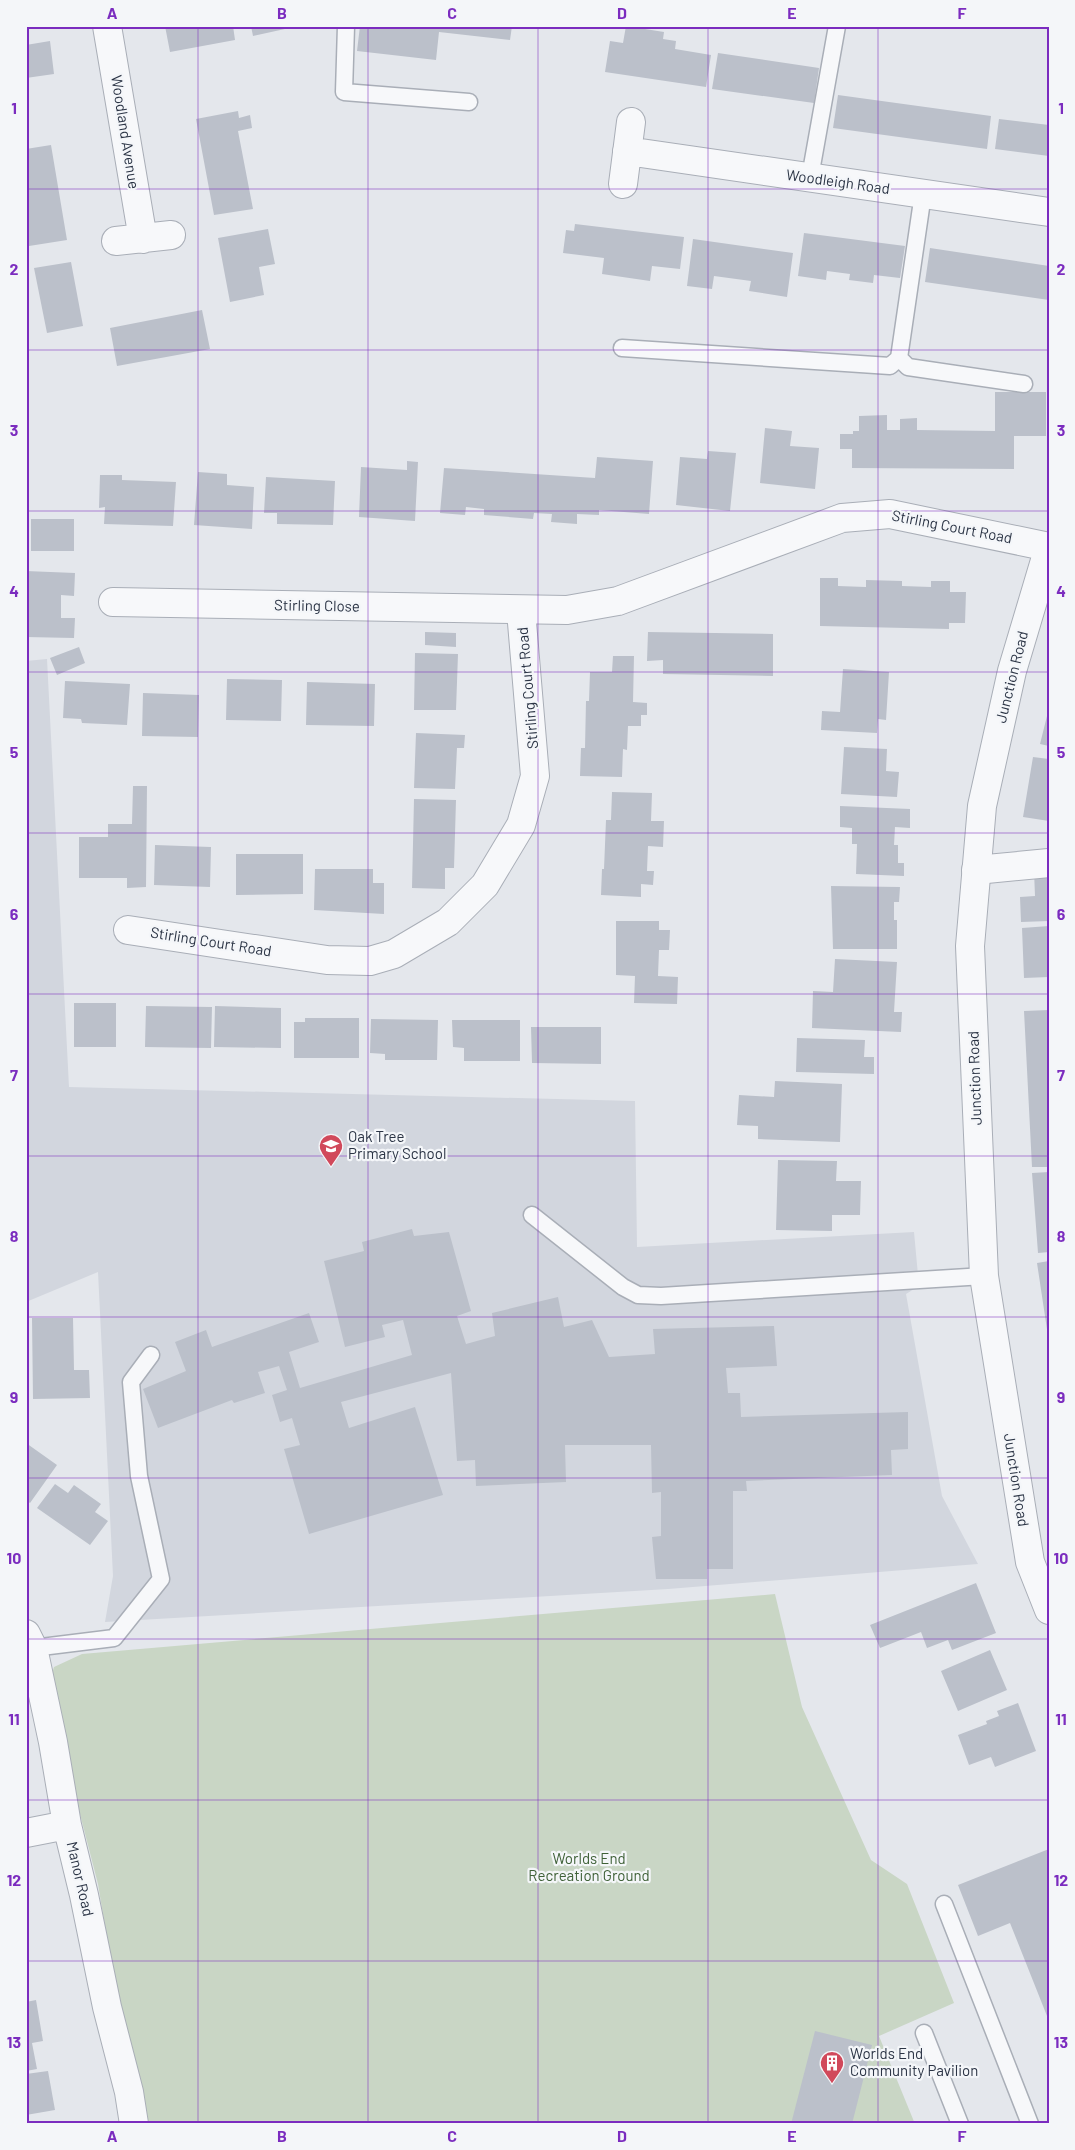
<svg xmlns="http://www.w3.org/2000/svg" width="1075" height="2150" font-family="Barlow,sans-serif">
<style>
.built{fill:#d2d6de}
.green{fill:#c9d6c5}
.building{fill:#bbc0ca}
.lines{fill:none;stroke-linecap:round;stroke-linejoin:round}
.service-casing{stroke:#a9aeb7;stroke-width:19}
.minor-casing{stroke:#a9aeb7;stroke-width:30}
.tertiary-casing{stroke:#a9aeb7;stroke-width:30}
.service{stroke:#f7f8fa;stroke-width:16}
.minor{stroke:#f7f8fa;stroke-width:28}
.tertiary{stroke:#f7f8fa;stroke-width:28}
.grid{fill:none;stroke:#7b2cbf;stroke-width:1;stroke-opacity:0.55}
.labels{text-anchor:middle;stroke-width:4.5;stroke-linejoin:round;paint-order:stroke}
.street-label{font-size:15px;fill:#2b3445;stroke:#f4f6f9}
.poi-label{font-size:15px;fill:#2b3445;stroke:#f4f6f9;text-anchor:start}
.park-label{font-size:15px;fill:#3f6138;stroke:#f4f6f9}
.neatline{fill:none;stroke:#7b2cbf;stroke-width:2}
.grid-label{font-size:16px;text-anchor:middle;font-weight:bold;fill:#7b2cbf}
</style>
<rect width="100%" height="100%" fill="#e4e7ec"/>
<!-- built -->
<path class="built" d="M47 659 69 1087 635 1101 637 1247 914 1232 919 1286 906 1294 942 1496 978 1564 668 1589 105 1622 113 1576 98 1272 26 1302V661Z"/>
<!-- green -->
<path class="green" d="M775 1594 802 1707 871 1860 907 1884 954 2003 879 2036 915 2124H149L140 2077 116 1993 98 1884 71 1779 51 1677 54 1667 82 1654Z"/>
<!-- building -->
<path class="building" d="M165 26H233L235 40 170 52Z
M251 26H294V27L253 36Z
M360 26H512L510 40 439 32 436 60 357 51Z
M626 26 664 32 663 39 676 41 675 49 711 55 706 87 605 72 610 41 623 43Z
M50 41 54 74 26 78V45Z
M718 53 819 68 814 103 712 89Z
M838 95 991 116 987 149 833 128Z
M238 111 239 118 250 115 252 128 238 131 253 209 214 215 196 119Z
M999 119 1049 125V156L995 149Z
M51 145 67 240 29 246 26 229V149Z
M575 224 684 237 680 269 652 266 650 281 602 274 604 258 563 253 566 230 574 231Z
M268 229 275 264 259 267 264 295 230 302 218 238Z
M804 233 905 246 900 278 874 275 873 283 849 280 850 274 827 271 826 280 798 276Z
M693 239 793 253 787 297 749 291 751 281 714 276 712 289 687 286Z
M930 248 1049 266V300L925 282Z
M71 262 83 326 47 333 34 268Z
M202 310 210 349 117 366 110 328Z
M995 392H1046V436H1014V469L852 468V449H840V434H853V431H859V416L887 415V430H900V419L917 418V430L995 431Z
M765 428 792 431 790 446 819 448 815 489 760 483Z
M708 451 736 453 730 511 676 505 680 457 707 459Z
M597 457 653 461 649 514 599 510V515L577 514V524L551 522 552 514 534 513 533 519 484 515V509L466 507 465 515 440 513 444 468 595 478Z
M407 461 418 462 415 521 359 517 361 467 407 470Z
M198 472 227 474V485L254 487 252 529 194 525Z
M100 475H122V480L176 482 173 526 104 524 105 507 99 508Z
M266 477 335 481 333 525 277 524V513H264Z
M31 519H74V551H31Z
M26 571 75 573 74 596 61 595V618H75L74 638 26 637Z
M820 578H838V586L866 587V580L902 581V586L931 587V581H950V592H966L965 623H949V629L820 626Z
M425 632 456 633V647L425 645Z
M648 632 773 634V676L663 674V660L647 661Z
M79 647 85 663 57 675 50 658Z
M415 653 458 654 456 710H414Z
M613 656H634L633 702 647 703V715H641V726H628L627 750 623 749 622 777 580 776 581 748H585L586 701H589L590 672H612Z
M843 669 889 672 886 720 878 719 877 733 821 730 822 711 840 712Z
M227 679 282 680 281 721 226 720Z
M65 681 130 684 127 725 82 723 81 719 63 718Z
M307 682 375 684 374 726 306 725Z
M143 693 199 695 198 737 142 736Z
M1049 708V746L1040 744Z
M416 733 465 735 464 748H457L455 789 414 788Z
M844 747 887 749 886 771 899 772 897 797 841 794Z
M1033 757 1049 759V821L1023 817Z
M133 786H147L146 887 127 888V878H79V837H108V824H132Z
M612 792 652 793 651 821H664L663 847 648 846 647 871H654L653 885 641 884V897L601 895 602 869H604L606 820H611Z
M414 799 456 800 454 868H445V889L412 888Z
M840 806 910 809V828L895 827 894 845H898V863H904V876L856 874 857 844H852V828L840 827Z
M155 845 211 847 210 887 154 885Z
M236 854H303V894L236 895Z
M315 869H373V883H384V914L314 910Z
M1049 870V921L1021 922 1020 897 1035 896 1034 871Z
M831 886 900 887 899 902H894V920H897V949H833Z
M616 921H659V930H670L669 950H659L658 976 678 977 677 1004 634 1003 635 976 616 975Z
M1049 926V977L1024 978 1022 928Z
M835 959 897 962 894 1012H902L901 1032 812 1028 813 991 833 992Z
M74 1003H116V1047H74Z
M146 1006 212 1007 211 1048 145 1047Z
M215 1006 281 1008V1048L214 1047Z
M1049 1010V1167H1032L1024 1011Z
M305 1018H359V1058H294V1022H305Z
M371 1019 438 1020 437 1060H385V1054L370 1053Z
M452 1020H520V1061H464V1048L453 1047Z
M531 1027H601V1064L532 1063Z
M797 1038 865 1040 864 1057H874V1074L796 1072Z
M775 1081 842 1084 840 1142 758 1139V1126L737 1125 739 1095 774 1097Z
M778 1160 837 1161 836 1181H861L860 1215H832V1231L776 1230Z
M1049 1172V1252L1038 1253 1032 1173Z
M412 1229 414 1236 449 1232 471 1311 457 1316 466 1344 495 1336 492 1313 558 1297 564 1327 592 1320 609 1357 655 1354 653 1329 774 1326 777 1366 726 1368 728 1393H740L741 1417 908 1412V1449L891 1450 892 1475 746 1481 747 1491H733V1569H707V1579H656L652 1537 661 1536V1492L652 1493 651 1445H565L566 1482 476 1486 475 1460 457 1461 451 1373 341 1402 349 1428 415 1407 443 1495 309 1534 284 1449 300 1445 292 1418 280 1422 272 1395 287 1390 279 1366 258 1372 265 1393 234 1403 232 1400 158 1428 143 1389 186 1371 175 1342 206 1330 212 1347 309 1313 319 1342 289 1352 300 1388 412 1355 403 1320 382 1325 385 1337 345 1347 324 1261 364 1251 362 1242Z
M1049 1261V1336H1048L1037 1263Z
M32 1318H73L74 1370H89L90 1398 33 1399Z
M26 1443 57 1465 30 1503 26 1500Z
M55 1484 68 1493 74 1485 101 1504 95 1512 108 1521 90 1545 37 1508Z
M976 1583 996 1633 952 1650 948 1640 927 1648 921 1632 880 1648 870 1625Z
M990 1650 1007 1690 958 1711 941 1671Z
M1018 1703 1036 1751 995 1767 991 1757 969 1765 958 1735 987 1724 986 1721 999 1716 997 1711Z
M1049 1849V2021L1010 1923 978 1936 958 1885Z
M36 2000 43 2041 32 2043 37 2069 26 2071V2002Z
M815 2031 872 2045 852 2124H791Z
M48 2071 55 2110 26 2115V2074Z"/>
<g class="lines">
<!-- service casing -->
<g class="service-casing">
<path id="service" d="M346 26 344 92 469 102
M810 177 837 26
M923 194 899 358 908 367 1024 384
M622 348 890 366 899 358
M532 1215 623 1287 638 1295 661 1296 984 1276
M33 1648 114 1638 161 1579 139 1476 131 1382 151 1355
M944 1904 1030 2124
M924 2033 960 2124"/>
</g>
<!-- minor casing -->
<g class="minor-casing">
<path id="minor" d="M107 26 143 239
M627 151 1049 212
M623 184 631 122
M116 241 171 235
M113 602 567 610 618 601 842 518 890 514 1049 547
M976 870 1049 863
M128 930 327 960 370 961 394 954 448 922 485 885 521 825 535 776 521 611
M26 1634 33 1648 53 1742 67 1825 84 1895 107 2007 129 2092 134 2124
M26 1833 67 1825"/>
</g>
<!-- tertiary casing -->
<g class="tertiary-casing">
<path id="tertiary" d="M1049 547 1012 671 982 806 970 946 984 1276 1030 1562 1049 1610"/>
</g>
<!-- service -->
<use href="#service" class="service"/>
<!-- minor -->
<use href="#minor" class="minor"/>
<!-- tertiary -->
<use href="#tertiary" class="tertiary"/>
</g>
<!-- grid -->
<path class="grid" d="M198 26V2124M368 26V2124M538 26V2124M708 26V2124M878 26V2124M26 189H1049M26 350H1049M26 511H1049M26 672H1049M26 833H1049M26 994H1049M26 1156H1049M26 1317H1049M26 1478H1049M26 1639H1049M26 1800H1049M26 1961H1049"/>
<!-- icons -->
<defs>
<g id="school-pin" transform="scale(1.25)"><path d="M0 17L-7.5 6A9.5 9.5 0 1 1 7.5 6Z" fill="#d1495b" stroke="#f4f6f9"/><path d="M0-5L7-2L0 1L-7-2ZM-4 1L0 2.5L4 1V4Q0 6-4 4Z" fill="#fff"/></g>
<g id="building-pin" transform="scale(1.25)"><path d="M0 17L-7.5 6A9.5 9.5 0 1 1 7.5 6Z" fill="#d1495b" stroke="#f4f6f9"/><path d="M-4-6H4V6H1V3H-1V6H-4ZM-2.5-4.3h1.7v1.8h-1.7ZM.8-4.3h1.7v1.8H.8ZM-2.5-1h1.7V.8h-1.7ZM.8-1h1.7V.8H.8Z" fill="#fff"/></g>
</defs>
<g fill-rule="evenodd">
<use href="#school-pin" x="331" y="1146"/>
<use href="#building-pin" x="832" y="2063"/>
</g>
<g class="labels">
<!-- street labels -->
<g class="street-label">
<text transform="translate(125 132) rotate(81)" y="5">Woodland Avenue</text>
<text transform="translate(838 182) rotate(8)" y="5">Woodleigh Road</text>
<text transform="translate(952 527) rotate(11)" y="5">Stirling Court Road</text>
<text transform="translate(317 606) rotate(1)" y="5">Stirling Close</text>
<text transform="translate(1012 677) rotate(-76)" y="5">Junction Road</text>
<text transform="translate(528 688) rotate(-95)" y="5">Stirling Court Road</text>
<text transform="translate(211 942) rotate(9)" y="5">Stirling Court Road</text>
<text transform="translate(975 1078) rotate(-92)" y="5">Junction Road</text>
<text transform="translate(1016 1480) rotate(81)" y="5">Junction Road</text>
<text transform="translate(80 1879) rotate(77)" y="5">Manor Road</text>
</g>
<!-- poi labels -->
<g class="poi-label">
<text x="348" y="1142">Oak Tree<tspan x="348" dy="17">Primary School</tspan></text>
<text x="850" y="2059">Worlds End<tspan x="850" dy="17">Community Pavilion</tspan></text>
</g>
<!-- park labels -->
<g class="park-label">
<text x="589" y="1864">Worlds End<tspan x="589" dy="17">Recreation Ground</tspan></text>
</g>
</g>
<!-- border -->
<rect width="1075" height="2150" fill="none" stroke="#f4f6f9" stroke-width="55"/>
<rect x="28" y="28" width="1020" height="2094" class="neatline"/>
<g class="grid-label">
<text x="112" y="19">A</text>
<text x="282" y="19">B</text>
<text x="452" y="19">C</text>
<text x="622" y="19">D</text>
<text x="792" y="19">E</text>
<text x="962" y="19">F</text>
<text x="14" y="114">1</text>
<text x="1061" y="114">1</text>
<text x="14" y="275">2</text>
<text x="1061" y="275">2</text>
<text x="14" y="436">3</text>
<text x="1061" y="436">3</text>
<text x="14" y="597">4</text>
<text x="1061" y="597">4</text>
<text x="14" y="758">5</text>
<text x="1061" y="758">5</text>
<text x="14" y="920">6</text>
<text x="1061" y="920">6</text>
<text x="14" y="1081">7</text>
<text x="1061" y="1081">7</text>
<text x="14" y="1242">8</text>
<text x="1061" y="1242">8</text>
<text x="14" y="1403">9</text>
<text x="1061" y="1403">9</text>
<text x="14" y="1564">10</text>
<text x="1061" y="1564">10</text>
<text x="14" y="1725">11</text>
<text x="1061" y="1725">11</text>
<text x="14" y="1886">12</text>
<text x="1061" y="1886">12</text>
<text x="14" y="2048">13</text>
<text x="1061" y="2048">13</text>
<text x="112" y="2142">A</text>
<text x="282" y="2142">B</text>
<text x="452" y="2142">C</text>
<text x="622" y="2142">D</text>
<text x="792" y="2142">E</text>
<text x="962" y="2142">F</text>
</g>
</svg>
